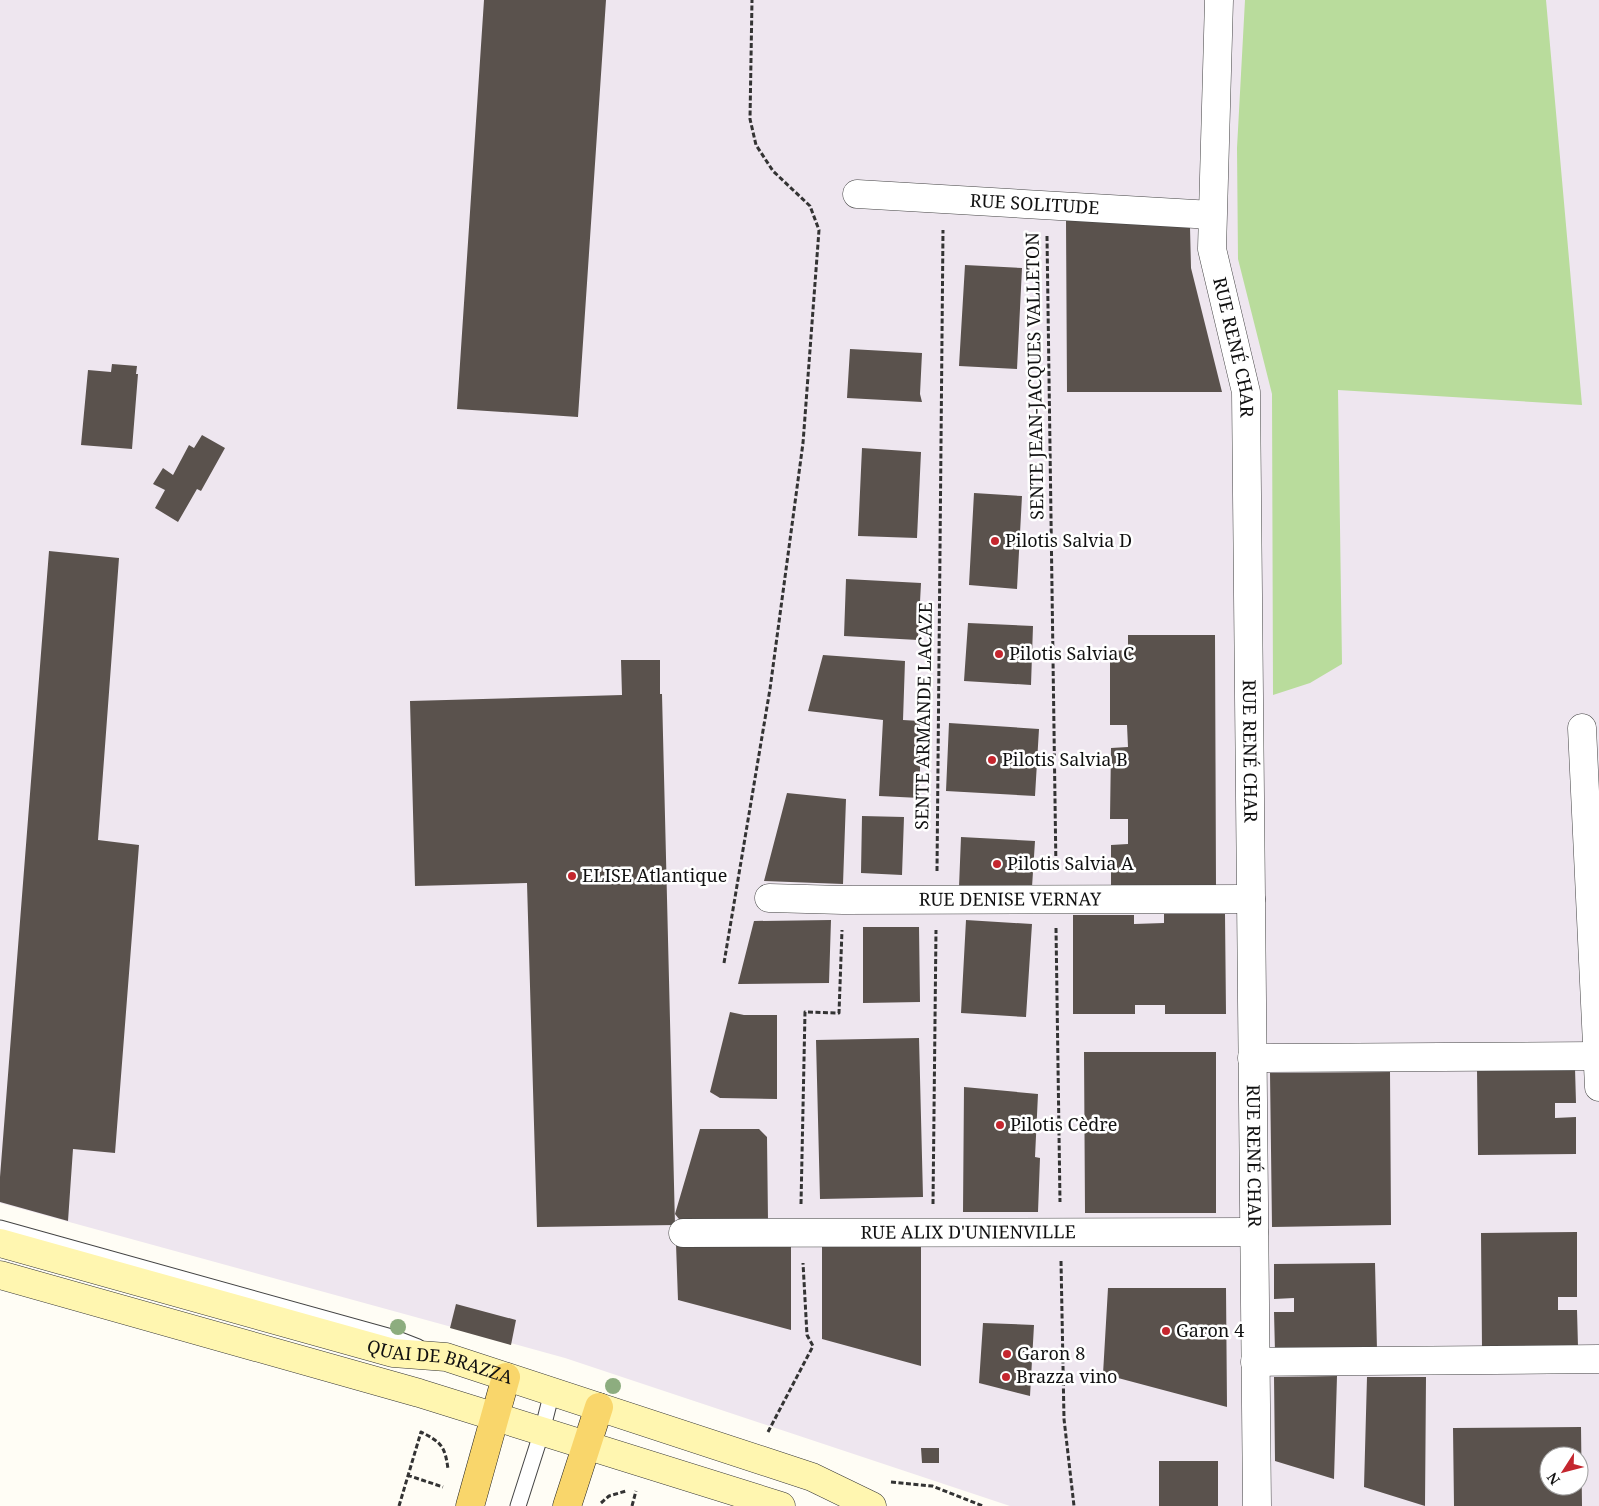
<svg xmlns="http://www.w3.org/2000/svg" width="1599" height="1506" font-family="'Noto Serif',serif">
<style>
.industrial{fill:#eee6ef;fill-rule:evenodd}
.forest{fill:#b9dc9c}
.building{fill:#5a524d;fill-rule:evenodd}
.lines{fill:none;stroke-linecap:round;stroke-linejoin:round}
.lane-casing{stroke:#444;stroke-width:17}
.street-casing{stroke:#444;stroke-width:29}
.secondary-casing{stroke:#333;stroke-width:29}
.primary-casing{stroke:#222;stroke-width:29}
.path{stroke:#333;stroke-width:3;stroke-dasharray:5 2.5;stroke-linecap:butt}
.lane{stroke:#fff;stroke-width:15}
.street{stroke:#fff;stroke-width:28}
.secondary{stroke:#fff6b0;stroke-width:28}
.primary{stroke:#f9d66b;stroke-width:28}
.tree{fill:#8dad7f}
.poi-dot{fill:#c4262e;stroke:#fff;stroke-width:2}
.labels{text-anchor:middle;stroke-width:5;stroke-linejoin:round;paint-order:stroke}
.street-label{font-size:18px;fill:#111;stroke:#fff}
.poi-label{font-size:18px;fill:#111;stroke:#fff;text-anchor:start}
</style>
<rect width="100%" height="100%" fill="#fffdf5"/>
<!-- industrial -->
<path class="industrial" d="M0 0H1599V1506H1010L565 1358 0 1203ZM1549 1456H1579V1486H1549Z"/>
<!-- forest -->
<path class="forest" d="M1245 0H1546L1582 405 1338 390 1342 664 1310 683 1273 695 1272 394 1238 259 1237 148Z"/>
<!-- building -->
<path class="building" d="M484 0H606L578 417 457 409Z
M1066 219 1190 227 1191 268 1222 392H1067Z
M965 265 1022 268 1017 369 959 366Z
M850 349 922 353 920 394 922 402 847 398Z
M112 364 137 366 136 374H138L132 449 81 445 88 370 111 372Z
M202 435 225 448 201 491 197 489 178 522 155 508 165 490 153 484 163 468 173 475 189 445 194 448Z
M862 448 921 452 917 538 858 536Z
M974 493 1022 496 1017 589 969 585Z
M49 551 119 558 98 840 139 845 115 1153 73 1149 68 1221 0 1202V1177Z
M846 579 921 583 918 640 844 636Z
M968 623 1033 626 1031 685 964 681Z
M1128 635H1215L1216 886H1111V845L1128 844V819H1110L1111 748 1128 747 1127 725H1110V651L1128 650Z
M823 655 905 661 903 720 920 721V798L879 796 883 720 808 711Z
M621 660H660V694H662L675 1225 537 1227 527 883 415 886 410 701 622 695Z
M949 723 1039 729 1035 796 946 791Z
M787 793 846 799 843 884 764 881Z
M862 816 904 817 902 875 861 873Z
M961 837 1035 841 1032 887H959Z
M1164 914H1225L1226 1014H1165V1005H1135V1014H1073V915H1134V924L1164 923Z
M831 920 829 983 738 984 754 921Z
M966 920 1032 924 1026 1017 961 1013Z
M863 927H919L920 1002 863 1003Z
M730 1012 744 1015H777V1099L720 1098 710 1092Z
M919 1038 923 1197 820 1199 816 1040Z
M1084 1052H1216V1213H1085Z
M1575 1068 1576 1103H1555V1118L1576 1117V1154L1478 1155 1477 1069Z
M1390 1072 1391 1225 1272 1227 1270 1073Z
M964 1087 1038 1094 1035 1157 1040 1158 1038 1212H963Z
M700 1129H759L767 1137 768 1221 682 1223 675 1214Z
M1577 1232V1297H1558V1310H1577L1578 1347 1482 1348 1481 1233Z
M676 1244H791V1330L678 1300Z
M822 1244H921V1366L822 1339Z
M1375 1263 1377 1350 1275 1352 1274 1312H1294V1298L1274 1299V1264Z
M1108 1288H1226L1227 1407 1103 1374Z
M456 1304 516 1320 511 1345 450 1328Z
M983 1323 1034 1325 1030 1396 979 1383Z
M1337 1376 1334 1479 1275 1461 1274 1377Z
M1367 1377H1426L1425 1506 1364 1487Z
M1581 1427 1582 1506H1454L1453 1428ZM1549 1456H1579V1486H1549Z
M921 1448H939V1463H922Z
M1159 1461H1218V1506H1159Z"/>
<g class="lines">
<!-- lane casing -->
<g class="lane-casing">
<path id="lane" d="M0 1228 395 1338 418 1347
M518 1506 542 1431 552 1392"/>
</g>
<!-- street casing -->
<g class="street-casing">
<g id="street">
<path id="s1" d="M1219 0 1212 249 1246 392 1257 1506"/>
<path id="s2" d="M857 194 1212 215"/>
<path d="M1582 728 1599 1087"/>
<path id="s3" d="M769 898 843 900 1251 899"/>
<path d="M1252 1058 1598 1056"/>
<path id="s4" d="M683 1233 1254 1232"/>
<path d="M1255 1362 1599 1359"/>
</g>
</g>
<!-- secondary casing -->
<g class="secondary-casing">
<g id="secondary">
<path id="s5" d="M0 1243 393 1353 446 1357 812 1477 872 1506"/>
<path d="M0 1275 419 1393 781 1506"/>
</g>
</g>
<!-- primary casing -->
<g class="primary-casing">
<path id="primary" d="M470 1506 506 1377
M567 1506 599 1407"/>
</g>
<!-- path -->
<path class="path" d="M1047 236 1056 870
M937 871 943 230
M1056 928 1060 1202
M724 963 770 689 803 443 819 230 810 206 773 171 756 145 750 119 752 0
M801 1204 805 1012 839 1013 842 930
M933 1204 936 930
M1061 1261 1064 1419 1074 1506
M768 1432 813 1346 807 1335 803 1263
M407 1475 443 1487
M891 1482 932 1486 983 1506
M601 1503 609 1496 626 1491
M399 1506 421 1432C441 1442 445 1446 448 1469
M632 1506 636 1491"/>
<!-- lane -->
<use href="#lane" class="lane"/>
<!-- street -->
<use href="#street" class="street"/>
<!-- secondary -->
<use href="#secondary" class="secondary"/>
<!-- primary -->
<use href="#primary" class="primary"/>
</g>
<!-- trees -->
<g class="tree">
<circle cx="398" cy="1327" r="8"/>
<circle cx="613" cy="1386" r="8"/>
</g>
<!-- markers -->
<g class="poi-dot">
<circle cx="995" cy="541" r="5"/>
<circle cx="999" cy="654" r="5"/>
<circle cx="992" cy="760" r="5"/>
<circle cx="997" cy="864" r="5"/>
<circle cx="572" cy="876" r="5"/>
<circle cx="1000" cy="1125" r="5"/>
<circle cx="1166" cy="1331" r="5"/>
<circle cx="1007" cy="1354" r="5"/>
<circle cx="1006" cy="1377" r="5"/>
</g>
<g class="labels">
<!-- street labels -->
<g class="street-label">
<text dy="6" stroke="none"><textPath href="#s2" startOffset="178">RUE SOLITUDE</textPath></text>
<text dy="6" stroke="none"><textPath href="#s1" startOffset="350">RUE RENÉ CHAR</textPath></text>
<text transform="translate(1035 376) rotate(-91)" y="6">SENTE JEAN-JACQUES VALLETON</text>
<text transform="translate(924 716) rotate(-89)" y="6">SENTE ARMANDE LACAZE</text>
<text dy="6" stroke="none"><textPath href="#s1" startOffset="755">RUE RENÉ CHAR</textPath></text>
<text dy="6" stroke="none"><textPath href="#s3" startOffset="241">RUE DENISE VERNAY</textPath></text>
<text dy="6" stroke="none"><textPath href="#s1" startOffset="1160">RUE RENÉ CHAR</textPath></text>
<text dy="6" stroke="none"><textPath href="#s4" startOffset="285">RUE ALIX D'UNIENVILLE</textPath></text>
<text dy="6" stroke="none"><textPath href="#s5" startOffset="456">QUAI DE BRAZZA</textPath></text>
</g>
<!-- poi labels -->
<g class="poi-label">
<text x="1005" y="547">Pilotis Salvia D</text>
<text x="1009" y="660">Pilotis Salvia C</text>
<text x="1002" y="766">Pilotis Salvia B</text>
<text x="1007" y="870">Pilotis Salvia A</text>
<text x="582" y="882">ELISE Atlantique</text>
<text x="1010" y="1131">Pilotis Cèdre</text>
<text x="1176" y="1337">Garon 4</text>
<text x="1017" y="1360">Garon 8</text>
<text x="1016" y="1383">Brazza vino</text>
</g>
</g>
<!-- north arrow -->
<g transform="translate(1564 1471) rotate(234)"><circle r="24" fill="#ffffff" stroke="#a0a0a0"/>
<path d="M0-4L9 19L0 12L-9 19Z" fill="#c4262e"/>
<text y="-8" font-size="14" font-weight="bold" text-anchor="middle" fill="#111111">N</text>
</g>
</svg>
